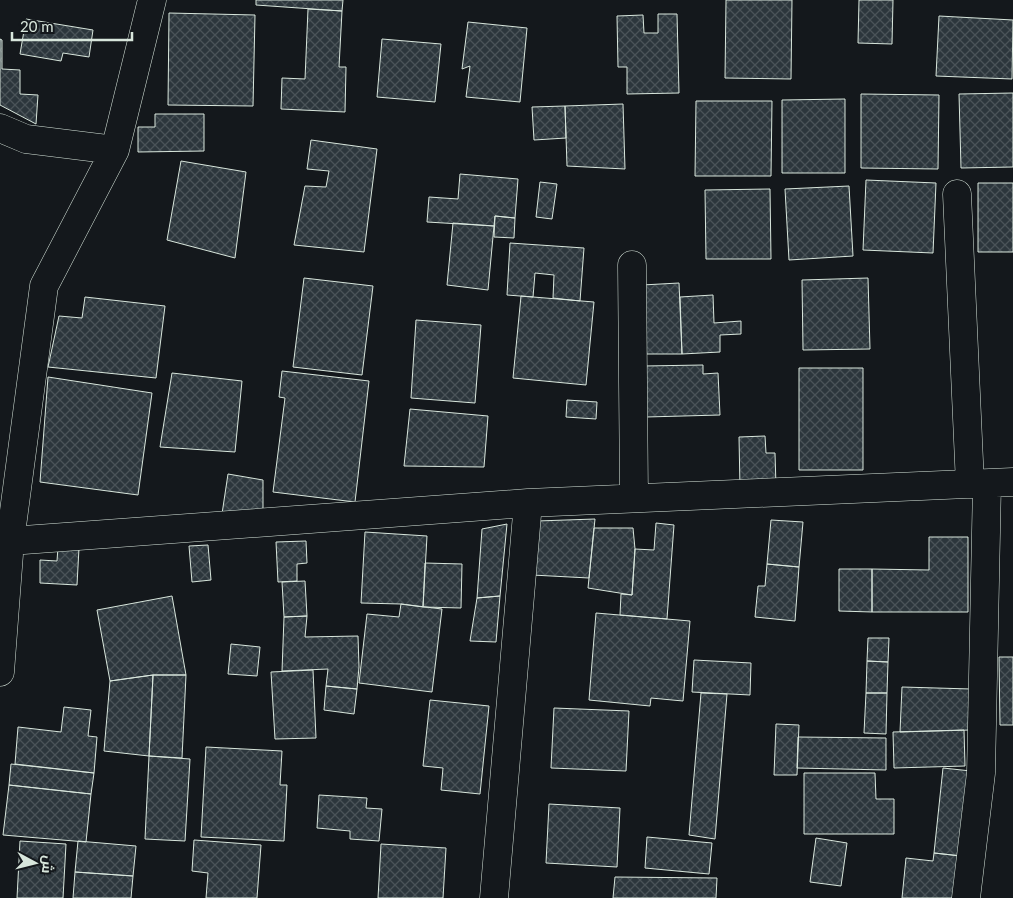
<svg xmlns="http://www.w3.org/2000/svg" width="1013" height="898" font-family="Lato,Cairo,sans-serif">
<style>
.building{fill:url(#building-cross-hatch);stroke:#d8e6dc}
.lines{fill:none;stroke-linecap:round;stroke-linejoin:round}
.minor-casing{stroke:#d8e6dc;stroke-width:29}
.minor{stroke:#14181c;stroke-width:28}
</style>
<defs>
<pattern id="building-cross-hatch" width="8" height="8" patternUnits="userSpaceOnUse" patternTransform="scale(1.25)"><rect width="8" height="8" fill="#2c363c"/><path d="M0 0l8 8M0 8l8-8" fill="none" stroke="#4a5358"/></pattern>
</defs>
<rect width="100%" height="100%" fill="#14181c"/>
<!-- building -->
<path class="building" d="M256 0H343L342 11 256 5Z
M726 0H792L791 79 725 78Z
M859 0H893L892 44 858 43Z
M308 9 342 11 339 67H346L345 112 281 109 282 78 305 79Z
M169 13 255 15 253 106 168 105Z
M658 14H677L679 93 627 94V67H618L617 16 643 15 644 33H658Z
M939 16 1013 20 1012 79 936 76Z
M26 19 93 30 89 57 63 53 61 61 20 54Z
M468 22 527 28 520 102 466 97 470 66 462 69Z
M0 39 2 40V69L20 70V94L38 95 36 124 0 105Z
M382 39 441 44 435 102 377 97Z
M1013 93V167L961 168 959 94Z
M861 94 939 95 938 169 861 168Z
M845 99V173H782V100Z
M696 101H772L771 176H695Z
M623 104 625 169 567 166 565 106Z
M565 106 566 138 534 140 532 107Z
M155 114H204V151L138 152V127H155Z
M311 140 377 149 364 252 294 245 305 186 326 187 329 171 307 169Z
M181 161 246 172 235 258 167 240Z
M460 174 518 179 515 218 495 216 494 226 427 222 429 197 458 199Z
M866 180 936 183 933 253 863 250Z
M540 182 557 184 552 219 536 217Z
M978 183H1013V252H978Z
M849 186 853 256 789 260 785 189Z
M770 189 771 259H706L705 190Z
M495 216 515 218 514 238 494 237Z
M453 223 494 226 488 290 447 285Z
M510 243 584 248 580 301 553 298 554 275 535 273 533 297 507 295Z
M304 278 373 286 362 375 293 367Z
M868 278 870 349 803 350 802 280Z
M679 283 682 354H644L642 285Z
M713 295 714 323 741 321V334L720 335V352L682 354 680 297Z
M521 296 594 302 586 385 513 378Z
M85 297 165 306 156 378 48 367 59 316 82 318Z
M416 320 481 325 475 403 411 398Z
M703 365V374L718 373 720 415 646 417 644 366Z
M799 368H863V470H799Z
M282 371 369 381 355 502 273 492 285 398 279 397Z
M172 373 242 381 235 452 160 447Z
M48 377 152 393 138 495 40 482Z
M567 400 597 402 596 419 566 417Z
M410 409 488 416 484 467 404 466Z
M765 436 766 453H775L776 486 740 488 739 437Z
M228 474 263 480V513L222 514Z
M595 519 589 578 532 575 537 521Z
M771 520 803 522 799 567 767 564Z
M656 523 674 525 667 619 620 615 621 594 632 595 635 549 654 550Z
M507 524 500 596 477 598 482 529Z
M594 528H633L635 549 632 595 588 588Z
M365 532 427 536 423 607 401 604 361 603Z
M929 537H968V612H872V569L929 570Z
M306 541 307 563 297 564V581L278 582 276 542Z
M208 545 211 580 192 582 189 546Z
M58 547 79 548 77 585 40 583V560L57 561Z
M425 563 462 564 461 608 423 607Z
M767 564 799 567 795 621 755 617 758 586H765Z
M839 569H872V612L839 611Z
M305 581 307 616 284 617 282 582Z
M172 596 186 675H153L110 681 97 610Z
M500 596 496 642 470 641 477 598Z
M401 604 442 609 432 692 359 683 367 614 399 617Z
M596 613 690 621 683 701 651 698 650 706 589 700Z
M307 616 305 637 358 636 359 667 357 689 326 686 328 669 282 671 284 617Z
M868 638H889L888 662 867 661Z
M231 644 260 647 257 676 228 674Z
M999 657H1013V725H1000Z
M694 660 751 663 750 695 692 692Z
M867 661 888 662 887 693H866Z
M313 670 316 738 275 739 271 672Z
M153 675 149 756 104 751 110 681Z
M153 675H186L182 758 149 756Z
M326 686 357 689 354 714 324 710Z
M902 687 971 689 970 730 900 732Z
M701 693 727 694 715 839 689 835Z
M866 693H887L886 734 864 733Z
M430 700 489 706 480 794 441 790 443 768 423 766Z
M64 707 91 710 88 736 97 737 94 773 15 764 18 727 61 732Z
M554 708 629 711 626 771 551 768Z
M776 724 799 725 797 775H774Z
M964 730 965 766 894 768 893 732Z
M798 737 886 738V770L797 768Z
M206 747 282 751 280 785H287L284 841 201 837Z
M149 756 190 759 185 841 145 839Z
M11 764 94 773 91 794 9 785Z
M943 768 971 771 961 856 934 853Z
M804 773H875L876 799H894V834H804Z
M9 785 91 794 86 842 3 835Z
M319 795 367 798 366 808 382 809 379 841 350 839V831L317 828Z
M549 804 620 808 617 867 546 863Z
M647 837 712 843 709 874 645 868Z
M816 838 847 843 841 886 810 882Z
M194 840 261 845 257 898H206L208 873 192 871Z
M20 841 66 844 63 898H17Z
M78 841 136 846 133 876 75 872Z
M381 844 446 848 443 898H378Z
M934 853 961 856 956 898H902L906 858 933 861Z
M75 872 133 876 131 898H73Z
M615 877 717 878 716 898H613Z"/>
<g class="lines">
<!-- minor casing -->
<g class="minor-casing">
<path id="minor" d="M0 128 26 139 115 150 152 0
M957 194 970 484
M632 265 634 498
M0 546 10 541 528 503 1013 482
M0 672 10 541 44 286 115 150
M494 898 528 503
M966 898 981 773 987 484"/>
</g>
<!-- minor -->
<use href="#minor" class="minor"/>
</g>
<!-- north arrow -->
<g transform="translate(35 863) rotate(97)" stroke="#14181c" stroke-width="4" paint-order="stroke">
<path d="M0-4L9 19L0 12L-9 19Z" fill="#d8e6dc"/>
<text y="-8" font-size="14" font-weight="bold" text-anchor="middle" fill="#d8e6dc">ش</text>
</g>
<!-- scale -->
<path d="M12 32v8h120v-8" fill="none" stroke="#d8e6dc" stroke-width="2.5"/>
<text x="20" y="32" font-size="15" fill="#d8e6dc" stroke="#14181c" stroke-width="4" paint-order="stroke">20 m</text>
</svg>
